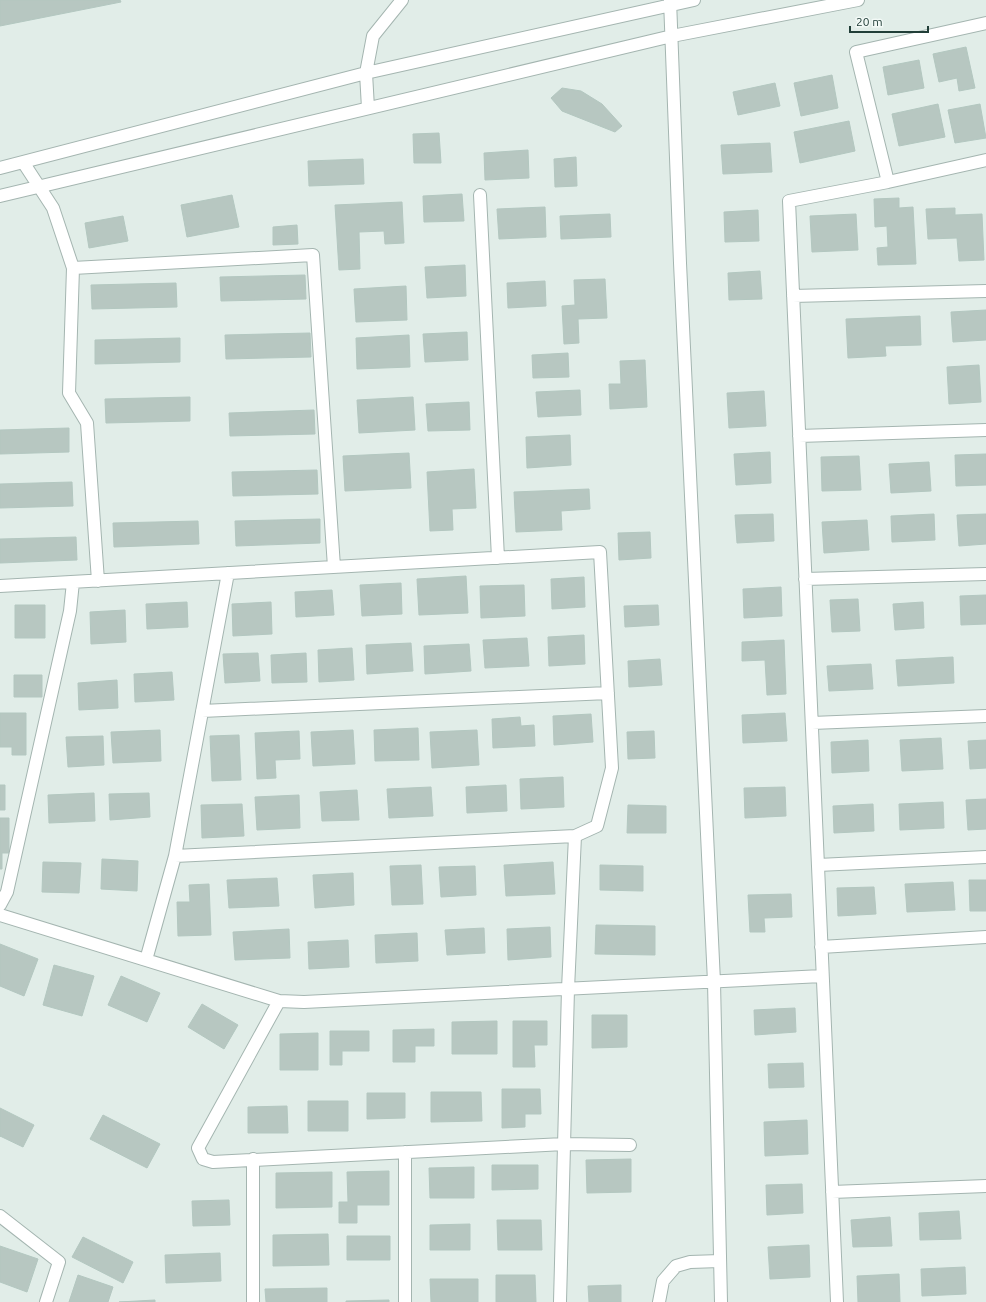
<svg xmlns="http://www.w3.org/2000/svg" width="986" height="1302" font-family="Ubuntu,sans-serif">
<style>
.building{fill:#b7c7c1;stroke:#b3c7c0}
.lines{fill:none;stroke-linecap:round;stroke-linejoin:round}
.minor-casing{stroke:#a4b5b0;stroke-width:14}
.minor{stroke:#fff;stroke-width:12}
</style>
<rect width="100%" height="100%" fill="#e1ede8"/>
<!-- building -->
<path class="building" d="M0 0H120L121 2 0 26Z
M966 47 975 88 959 91 957 78 939 82 933 54Z
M919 60 924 88 888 95 883 67Z
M832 75 838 108 801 116 794 83Z
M775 83 780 106 738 115 733 92Z
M562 88 581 91 602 104 622 126 615 132 562 111 551 98Z
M938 104 945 137 899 146 892 114Z
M980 104 986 138 955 143 948 110Z
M849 121 855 151 800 163 794 132Z
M439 133 441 163H414L413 134Z
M770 143 772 172 723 174 721 145Z
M528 150 529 178 485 180 484 153Z
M576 157 577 186 555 187 554 159Z
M363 159 364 184 309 186 308 161Z
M462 194 464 221 424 222 423 196Z
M232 195 239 227 187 237 181 205Z
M899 198V208L913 207 916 264 878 265 877 248 888 247 887 226 875 227 874 199Z
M402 202 404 243 385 244 384 231 359 232 360 269 339 270 335 205Z
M545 207 546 237 499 239 497 209Z
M955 208V215L982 214 984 260 959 261 957 238 928 239 926 209Z
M758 210 759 241 725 242 724 212Z
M610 214 611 237 561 239 560 216Z
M856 214 858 250 812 252 810 216Z
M123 216 128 241 89 248 85 223Z
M297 225 298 244 273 245V227Z
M465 265 466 296 427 298 425 267Z
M760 271 762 299 729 300 728 273Z
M305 275 306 299 221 301 220 277Z
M605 279 607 318 578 319 579 343 564 344 562 306 575 305 574 280Z
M545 281 546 306 508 308 507 283Z
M176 283 177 307 92 309 91 285Z
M406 286 407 320 356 322 354 289Z
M986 310V340L953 342 951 312Z
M920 316 921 345 885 346 886 356 848 358 846 319Z
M467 332 468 360 425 362 423 334Z
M310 333 311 357 226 359 225 335Z
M409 335 410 367 357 369 356 338Z
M180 338V362L95 364V340Z
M568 353 569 377 533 378 532 355Z
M645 360 647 407 610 409 609 384H621L620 361Z
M979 365 981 402 949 404 947 367Z
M580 390 581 415 538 417 536 392Z
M764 391 766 426 729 428 727 393Z
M190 397V421L106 423 105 399Z
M413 397 415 430 359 433 357 400Z
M469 402 470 430 428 431 426 404Z
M314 410 315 434 230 436 229 413Z
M69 428V452L0 454V430Z
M570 435 571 465 527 468 526 437Z
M770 452 771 483 736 485 734 454Z
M409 453 411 488 345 491 343 456Z
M986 454V485L956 486 955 455Z
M859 456 861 490 822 491 821 457Z
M929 462 931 491 891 493 889 464Z
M474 469 476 508 452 509 453 530 430 531 427 472Z
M317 470 318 494 233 496 232 472Z
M72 482 73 506 0 508V484Z
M589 489 590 509 561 511 562 530 516 532 514 492Z
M773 514 774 541 737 543 735 515Z
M934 514 935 540 892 542 891 516Z
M986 514V544L959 546 957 515Z
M320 519V543L236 546 235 521Z
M867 520 869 550 824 553 822 522Z
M198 521 199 544 114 547 113 523Z
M650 532 651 558 619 560 618 533Z
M76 537 77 560 0 563V539Z
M466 576 468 613 419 615 417 579Z
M584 577 585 607 552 609 551 579Z
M401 583 402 614 362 616 360 585Z
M524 585 525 616 481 618 480 586Z
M781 587 782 616 744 618 743 589Z
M332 590 334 615 296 617 295 592Z
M986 595V624L961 625 960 596Z
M858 599 860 631 832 632 830 600Z
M187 602 188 627 147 629 146 604Z
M271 602 272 634 233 636 232 604Z
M923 602 924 628 895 630 893 604Z
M15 605H45V638H15Z
M658 605 659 625 625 627 624 606Z
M125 610 126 642 91 644 90 612Z
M584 635 585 664 549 666 548 637Z
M527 638 529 666 485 668 483 640Z
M784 640 786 694 767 695 765 660 742 661V642Z
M411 643 413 671 367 674 366 645Z
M469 644 471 671 425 674 424 646Z
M352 648 354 680 319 682 318 650Z
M258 653 260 681 225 683 223 654Z
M306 653 307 682 272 683 271 655Z
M953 657 954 683 898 686 896 660Z
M660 659 662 685 629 687 628 661Z
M871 664 873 689 829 691 827 666Z
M172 672 174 700 135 702 134 674Z
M14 675H42V697H14Z
M117 680 118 708 79 710 78 683Z
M0 713H26V755H12V747H0Z
M785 713 787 741 743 743 742 715Z
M591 714 593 742 554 745 553 716Z
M520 717 521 726 534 725 535 746 493 748 492 719Z
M418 728 419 760 375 761 374 730Z
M160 730 161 761 113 763 111 732Z
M353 730 355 764 313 766 311 732Z
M477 730 479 765 432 768 430 732Z
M299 731 300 759 275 760 276 778 257 779 255 733Z
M654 731 655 758 628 759 627 732Z
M239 735 241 780 212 781 210 736Z
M103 736 104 765 68 767 66 737Z
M941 738 943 769 902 771 900 740Z
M868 740 869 771 832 773 831 742Z
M986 740V768L970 769 968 741Z
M563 777 564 807 521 809 520 779Z
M0 785H5V810H0Z
M506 785 507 811 467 813 466 787Z
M431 787 433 816 389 818 387 789Z
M785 787 786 816 745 818 744 788Z
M357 790 359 820 322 821 320 792Z
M94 793 95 821 49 823 48 795Z
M149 793 150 817 110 820 109 794Z
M299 795 300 828 257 830 255 797Z
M986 799V829L968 830 966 800Z
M943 802 944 828 900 830 899 804Z
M242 804 244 836 202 838 201 805Z
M873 804 874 831 834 833 833 806Z
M628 805 666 806V833H627Z
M0 818H9V853H2V869H0Z
M102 859 138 861 137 891 101 889Z
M43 862 81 863 79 893 42 892Z
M553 862 555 894 506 896 504 865Z
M421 865 423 904 392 905 390 866Z
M600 865 643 866V891L600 890Z
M475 866 476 895 441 897 439 867Z
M353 873 354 905 315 908 313 875Z
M277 878 279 906 229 908 227 880Z
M969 880H986V911H970Z
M953 882 955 910 907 912 905 884Z
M209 884 211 935 178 936 177 902H190L189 885Z
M874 887 876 914 838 916 837 888Z
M791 894 792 917 764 918 765 932H750L748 895Z
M596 925 655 926V955L595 954Z
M550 927 551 957 508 960 507 929Z
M484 928 485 953 447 955 445 930Z
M289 929 290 958 235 960 233 932Z
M417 933 418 961 376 963 375 935Z
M348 940 349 967 309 969 308 942Z
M0 944 38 959 24 996 0 986Z
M54 965 94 976 82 1016 43 1005Z
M121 976 160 993 147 1022 108 1005Z
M202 1004 238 1025 224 1049 188 1027Z
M795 1008 796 1032 755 1035 754 1010Z
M592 1015H627V1047L592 1048Z
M497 1021V1054H452V1022Z
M513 1021H547V1045H534L535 1067H513Z
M434 1029V1046H415V1062H393V1030Z
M330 1031H369V1051H342V1065H330Z
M318 1033V1070H280V1034Z
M803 1063 804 1087 769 1088 768 1064Z
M502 1089H540L541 1114H525V1127L502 1128Z
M431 1092H481L482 1121 431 1122Z
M367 1093H405V1118L367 1119Z
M308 1101H348V1131H308Z
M287 1106 288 1133H248V1107Z
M0 1108 34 1125 23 1147 0 1136V1137Z
M103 1115 160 1144 147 1168 90 1139Z
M807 1120 808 1154 765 1156 764 1122Z
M631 1159V1192L587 1193 586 1160Z
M492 1165H538V1189L492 1190Z
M474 1167V1198H430L429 1168Z
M389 1171V1205H357V1223H339V1202H348L347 1172Z
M332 1172V1207L276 1208V1173Z
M802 1184 803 1213 767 1215 766 1185Z
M229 1200 230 1225 193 1226 192 1201Z
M959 1211 961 1239 920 1240 919 1213Z
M890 1217 892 1246 853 1247 851 1220Z
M497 1220H541L542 1250H498Z
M470 1224V1250H430V1225Z
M328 1234 329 1265 273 1266V1235Z
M347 1236H390V1260H347Z
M83 1237 133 1262 123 1283 72 1257Z
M809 1245 810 1277 770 1279 768 1247Z
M0 1246 38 1259 27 1292 0 1282Z
M220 1253 221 1281 166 1283 165 1255Z
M965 1267 966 1294 922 1296 921 1269Z
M899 1274 900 1302H858L857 1276Z
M78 1275 113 1287 108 1302H69Z
M496 1275H535L536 1302H496Z
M430 1279H478V1302H431Z
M621 1285V1302H589L588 1286Z
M327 1288V1302H266L265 1289Z
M155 1300V1302H119Z
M389 1300V1302H346V1301Z"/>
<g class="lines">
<!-- minor casing -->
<g class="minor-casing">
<path id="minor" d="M670 0 680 263 714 982 721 1302
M368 108 366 73 373 36 402 0
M23 162 53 208 73 268 69 393 87 423 98 581
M0 168 366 73 694 0
M888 182 856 52 986 23
M480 195 498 558
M0 196 672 36 858 0
M73 268 313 255 334 567
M793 296 986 291
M799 436 986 430
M805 579 986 574
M0 586 600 552 612 768 597 826 575 836 568 989 560 1302
M202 711 608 693
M812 723 986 716
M175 856 575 836
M818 865 986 857
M0 905 7 892 70 611 73 582
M0 915 279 1001 304 1002 822 976
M821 947 986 937
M146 960 175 856 228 573
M279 1001 198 1148 203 1159 213 1162 564 1144 630 1145
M405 1152V1302
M832 1192 986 1186
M0 1216 59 1262 46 1302
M253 1302V1159
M659 1302 663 1281 676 1266 690 1262 720 1261
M837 1302 789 201 888 182 986 160"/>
</g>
<!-- minor -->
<use href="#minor" class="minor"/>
</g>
<!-- scale -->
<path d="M850 26v6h78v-6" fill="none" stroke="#213e38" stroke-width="2"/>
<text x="856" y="26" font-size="12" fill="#213e38" stroke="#f2f9f6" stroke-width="3" paint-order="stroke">20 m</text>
</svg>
